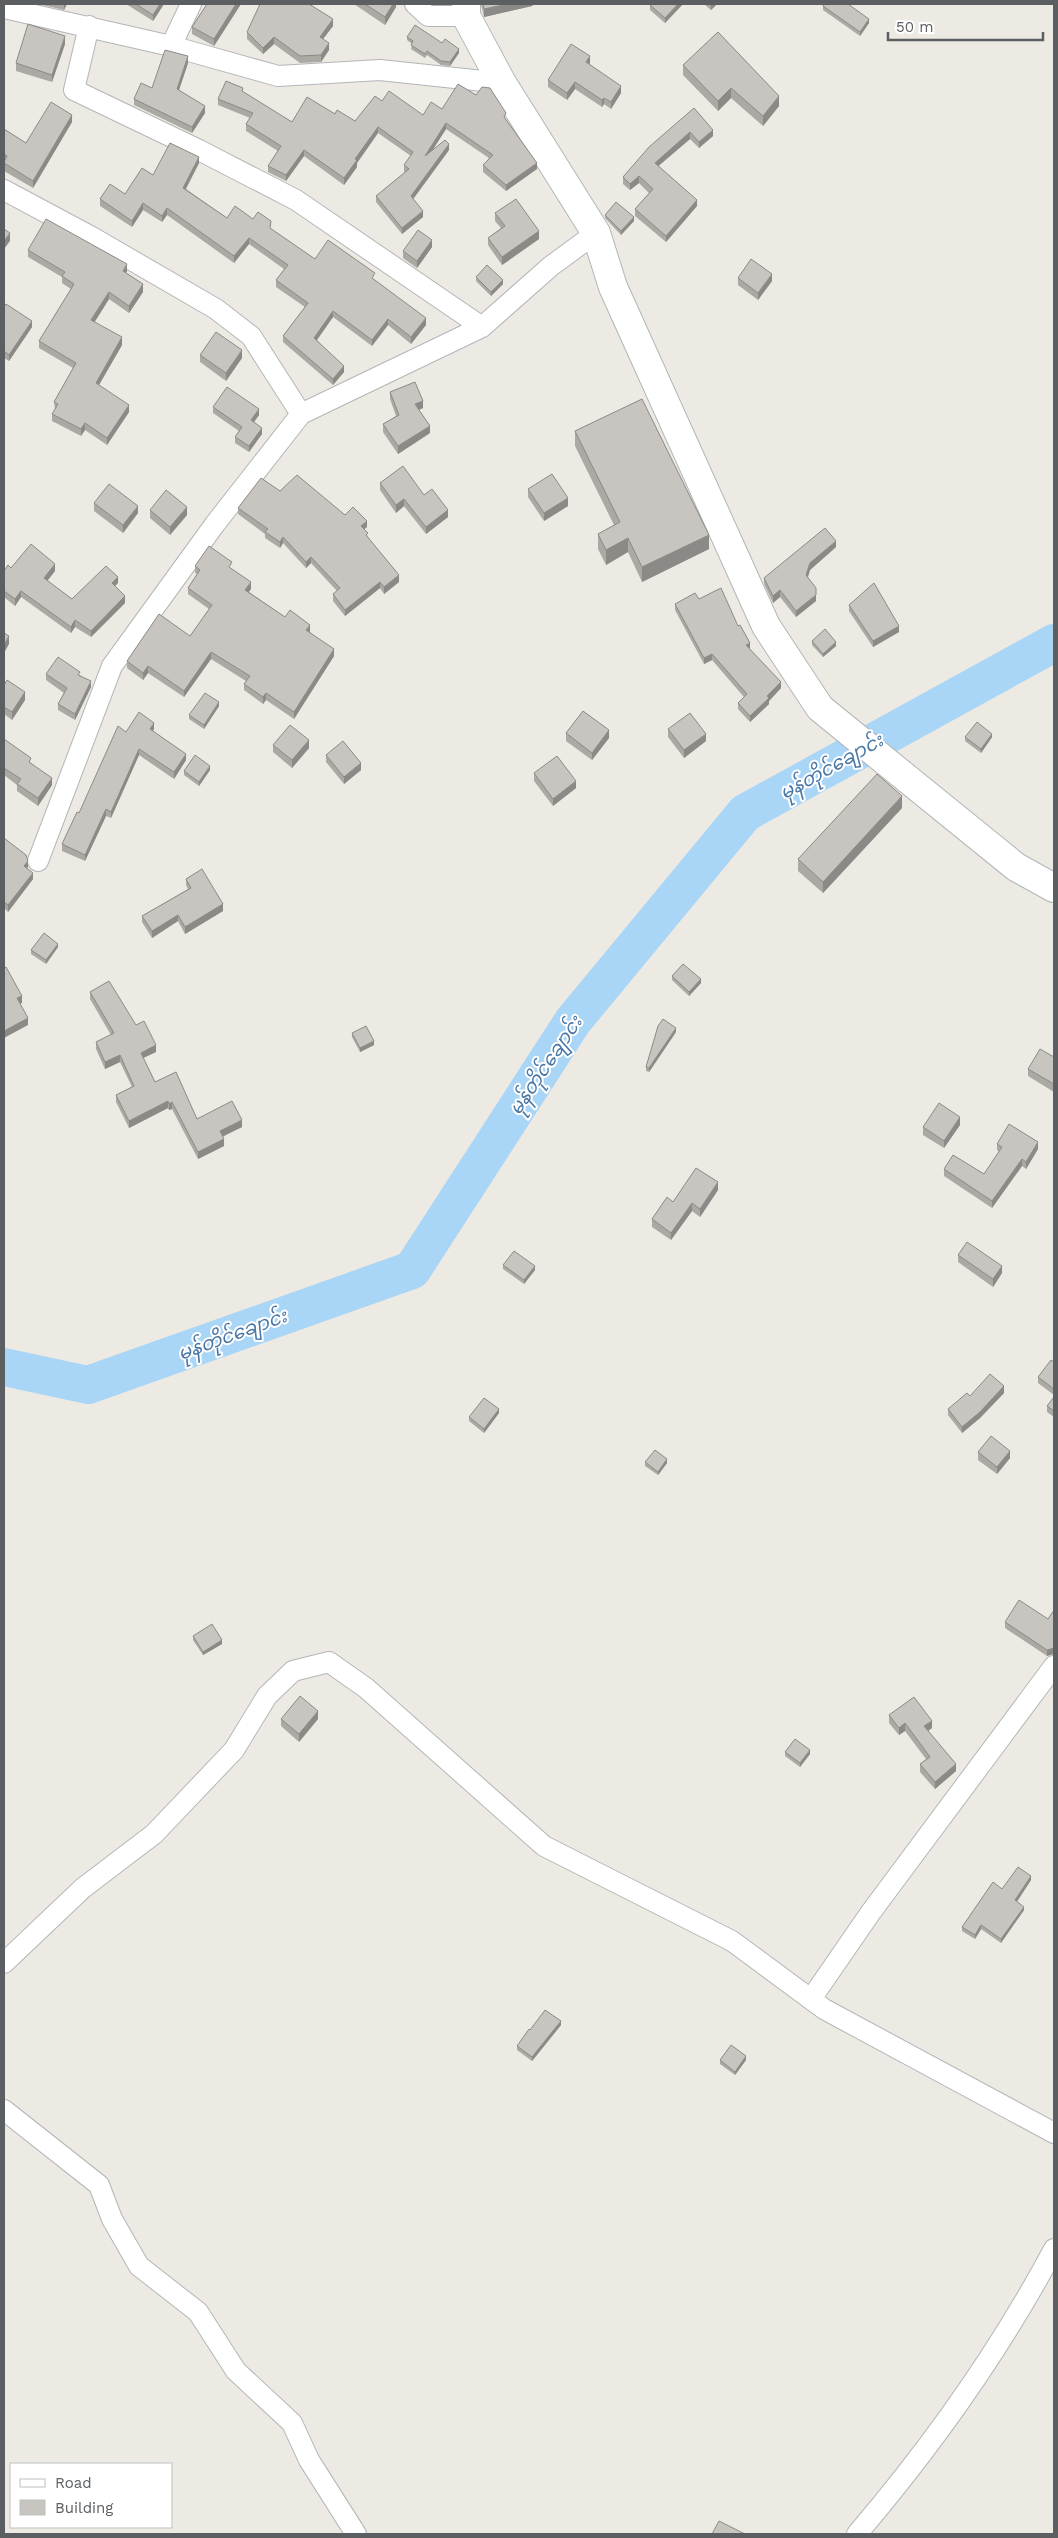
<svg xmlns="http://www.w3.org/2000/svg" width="1058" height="2538" font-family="'Work Sans','Noto Sans Myanmar',sans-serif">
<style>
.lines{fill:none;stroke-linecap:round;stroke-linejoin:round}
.river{stroke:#a9d5f6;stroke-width:38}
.street-casing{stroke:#b4b5b9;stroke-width:22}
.secondary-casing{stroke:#b2b6b9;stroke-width:30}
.street{stroke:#fff;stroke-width:20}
.secondary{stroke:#fff;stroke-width:28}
.wall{fill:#aca9a5}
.shaded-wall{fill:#8c8a86}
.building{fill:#c8c5c0;stroke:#8c8a86}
.labels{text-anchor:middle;stroke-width:4;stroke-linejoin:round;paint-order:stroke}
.water-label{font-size:19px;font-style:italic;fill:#4977a6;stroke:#fff}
</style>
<rect width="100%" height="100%" fill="#eceae3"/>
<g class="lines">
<!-- river -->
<path class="river" d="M4 1367 88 1385 412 1270 573 1021 745 813 1054 643"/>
<!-- street casing -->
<g class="street-casing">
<path id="street" d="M415 4 428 16H466
M4 8 171 46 278 76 380 70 502 83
M89 26 74 90 199 150 296 200 482 327
M171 46 191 4
M4 190 90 236 216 309 251 336 301 414 215 524 112 666 38 861
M301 414 482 327 551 266 596 233
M4 1963 83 1888 154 1834 234 1750 267 1696 293 1671 329 1662 366 1688 544 1846 732 1941 824 2009 1054 2133
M811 1999 871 1912 1054 1666
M4 2110 99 2185 112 2219 139 2266 198 2312 236 2371 292 2423 309 2460 356 2534
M857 2534C932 2446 999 2352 1054 2249"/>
</g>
<!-- secondary casing -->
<g class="secondary-casing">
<path id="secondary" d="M466 4V16L502 83 596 233 613 287 766 626 820 708 1016 867 1054 888"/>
</g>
<!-- street -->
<use href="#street" class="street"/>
<!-- secondary -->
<use href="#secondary" class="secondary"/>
</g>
<!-- wall -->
<path class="wall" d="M43 4H67L64 10 43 5Z
M126 4H164L153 21Z
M207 4H241L214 46 192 34V27Z
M354 4H396V7L385 25Z
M481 4H534L532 6 484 17Z
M683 4 665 23 650 10V5Z
M704 4H717L711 10Z
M823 6 869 23 860 36 823 10Z
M333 26 323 39 329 50 321 62 300 63 274 44 263 54 247 39V32Z
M407 37 442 43 459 53 450 66 441 65 427 55 425 58 411 49 412 44 407 40Z
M65 44 52 82 16 71V63Z
M188 63 179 90 205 113 192 133 134 105V99L152 88Z
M590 63 589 64 621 93 611 109 604 104 602 107 575 89 567 100 548 87V80Z
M683 65 779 106 763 126 731 98 718 111 683 75Z
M243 92 292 122 335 114 355 121 382 101 423 115 442 109 506 119V120L537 169 506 191 483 172V165L489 158 446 129 433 149 449 150 413 199 423 217 402 234 376 202V196L405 172H404V165L411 156 378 133 357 163V167L344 185 304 156 286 181 268 172V166L278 151 246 131V124L250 118 218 105V99Z
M694 108 713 136 699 148 690 139 658 166 697 206 666 242 635 216V209L649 193 639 183 630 190 623 184V177Z
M72 122 33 188 4 171V129L26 143Z
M199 163 186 189 227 218 253 219 271 229 315 259 375 280 426 325 411 344 388 325 372 346 333 317 317 340 344 372 333 385 283 342V336L305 307 276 287V280L284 269 249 244 234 263 167 215 162 222 143 210 132 227 100 206V199L125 194 153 175Z
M495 213 539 239 502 265 488 245V238L501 228 495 221Z
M605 215 634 221 621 235 605 218Z
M432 247 417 268 403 258V251Z
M28 250 127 271 126 273 143 292 129 313 109 299 94 322 122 345 99 385 129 412 107 445 85 430 81 436 52 421V414L55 409 54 402 73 368 39 348V341L71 289 62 283V277L28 257Z
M476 277 503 284 491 296 476 281Z
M738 278 772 281 758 300 738 285Z
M4 307 32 327 9 361 4 358Z
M200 355 242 358 226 381 200 362Z
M390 392 423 408 419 410 430 433 398 454 383 432V424L396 416 390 399Z
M213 407 259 415 254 422 262 434 249 452 235 443V437L239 431 213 413Z
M575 431 709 549 642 582 628 552 606 565 598 549V534L614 525 575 446Z
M380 483 424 495 448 517 426 534 404 506 396 513 380 490Z
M528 489 568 506 544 521 528 497Z
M280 491 345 515 367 527 364 529 368 537 399 582 384 594 380 588 345 616 333 601V594L337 591 311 563 306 568 283 543 280 548 265 538V534L238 514V508Z
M94 503 138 513 123 533 94 511Z
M150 510 187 515 170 535 150 518Z
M836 547 810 570 808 577 816 601 796 617 780 597 773 603 764 584V578Z
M195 566 232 569 251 589 249 592 285 617 310 631V632L334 656 294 719 266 700 263 704 244 690V684L246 681 211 659 184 697 148 673 143 680 127 668V661L190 636 209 609 188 594V588L197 574 195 573Z
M11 568 55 571 47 581 72 599 118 583 115 586 125 603 91 637 75 627 71 633 21 597 15 606 4 597V571Z
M699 599 738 626 750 649 781 688 769 701V704L750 722 738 709V703L744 697 712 660 704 664 675 610V604Z
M849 605 899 632 873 647 849 611Z
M812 641 836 646 823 657 812 645Z
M46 674 80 675 91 687 75 720 58 710V704L64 693 46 680Z
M4 685 25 700 12 720 4 714Z
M219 706 204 729 189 719V715Z
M154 729 153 731 186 760 174 779 139 755 111 818 106 816 85 861 62 851V844L126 732Z
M668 729 706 741 684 758 668 737Z
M566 733 609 738 592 760 566 741Z
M965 737H992L981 753 965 741Z
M4 739 31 763 52 785 38 806 17 791V785L4 775Z
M273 745 309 748 292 768 273 752Z
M326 755 361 770 344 784 326 762Z
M210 770 199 786 184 775V771Z
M534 773 576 788 553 806 534 781Z
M902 808 823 893 798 871V859Z
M4 838 28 867 27 868 33 879 8 912 4 908Z
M186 879 223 911 185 934 178 921 152 938 142 922V916L188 889 186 885Z
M58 947 46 964 31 954V950Z
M672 976 701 983 689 996 672 980Z
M90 992 136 1025 156 1052 143 1058 155 1082 197 1119 242 1127 222 1136 224 1146 198 1159 172 1109 169 1110 168 1108 129 1128 116 1102V1095L132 1087 120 1062 105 1069 96 1049V1042L111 1035 90 999Z
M676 1032 649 1072 646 1071V1067Z
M352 1033 374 1045 360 1052 352 1037Z
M1054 1057V1092L1028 1076V1069Z
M960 1125 944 1148 923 1135V1127Z
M997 1144 1038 1149 1026 1169 1022 1166 992 1208 944 1176V1169L984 1174 999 1152 997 1150Z
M718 1190 700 1217 692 1211 671 1240 652 1227V1219L673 1202Z
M958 1255 1002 1273 993 1287 958 1262Z
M503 1265 535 1270 524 1284 503 1269Z
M1054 1362V1395L1038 1383V1377Z
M1004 1393 980 1418 962 1433 948 1415V1409L970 1396Z
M1054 1397V1417L1047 1412V1406Z
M499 1413 484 1433 469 1421V1417Z
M978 1452 1010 1458 997 1474 978 1460Z
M645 1462 667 1463 658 1475 645 1466Z
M1048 1619 1047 1656 1005 1628V1622Z
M193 1636 222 1644 203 1655 193 1640Z
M889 1715 932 1728 928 1731 956 1771 935 1789 920 1772V1764L926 1759 905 1731 899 1735 889 1723Z
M281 1719H318L299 1742 281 1726Z
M785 1752 810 1754 800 1767 785 1756Z
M1031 1880 1017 1902 1024 1910 1001 1943 981 1929 975 1939 962 1931V1927L1002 1889Z
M561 2025 532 2061 517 2050V2046L530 2030Z
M720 2060H746L735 2075 720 2064Z"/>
<!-- shaded-wall -->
<path class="shaded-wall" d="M64 4H67L64 10Z
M160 4H164L153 21V15Z
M236 4H241L214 46V39Z
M393 4H396V7L385 25V17Z
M508 4H534L532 6 484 17V9Z
M678 4H683L665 23V18Z
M712 4H717L711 10V5Z
M333 19V26L320 43V37Z
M869 19V23L860 36V32Z
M65 36V44L52 82V75Z
M274 37V44L263 54V48Z
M329 43V50L321 62V55Z
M459 49V53L450 66V62Z
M188 56V63L177 96V89Z
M590 56V63L586 69V62Z
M575 82V89L567 100V93Z
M621 86V93L611 109V102Z
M731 88V98L718 111V101Z
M779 96V106L763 126V116Z
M604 98V104L602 107V100Z
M205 106V113L192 133V127Z
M72 115V122L33 188V181Z
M446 123V129L425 162V156Z
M378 127V133L357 163V167L344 185V178L355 159Z
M713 130V136L699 148V142Z
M690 132V139L655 169V163Z
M449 144V150L411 202V196Z
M304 150V156L286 181V175Z
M199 157V163L183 194V188Z
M537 163V169L506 191V185Z
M639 176V183L630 190V184Z
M697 200V206L666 242V236Z
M143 203V210L132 227V221Z
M167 208V215L162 222V216Z
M423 211V217L402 234V228Z
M634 217V221L621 235V231Z
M539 231V239L502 265V257Z
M10 233V241L4 249V241Z
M249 238V244L234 263V256Z
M432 240V247L417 268V261Z
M127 264V271L123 278V271Z
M772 274V281L758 300V293Z
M503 280V284L491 296V292Z
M143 284V292L129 313V306Z
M109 292V299L91 328V320Z
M333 311V317L314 344V338Z
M426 318V325L411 344V337Z
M388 319V325L372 346V340Z
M32 321V327L9 361V355Z
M122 337V345L96 390V383Z
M242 350V358L226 381V373Z
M344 366V372L333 385V379Z
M423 401V408L415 411V404Z
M129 405V412L107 445V438Z
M259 409V415L251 426V420Z
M85 423V430L81 436V429Z
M430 426V433L398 454V446Z
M262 428V434L249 452V446Z
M568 498V506L544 521V513Z
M404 499V506L396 513V505Z
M138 506V513L123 533V525Z
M187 507V515L170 535V527Z
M448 510V517L426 534V527Z
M367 521V527L361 532V526Z
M709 535V549L642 582V567Z
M283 537V543L280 548V542Z
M628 538V552L606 565V550Z
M836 541V547L810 570 806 582V575L810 563Z
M311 557V563L306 568V562Z
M55 564V571L44 585V578Z
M399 575V582L384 594V587Z
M118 577V583L112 589V583Z
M251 582V589L245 596V590Z
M380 582V588L345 616V610Z
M780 590V597L773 603V596Z
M21 591V597L15 606V599Z
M816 595V601L796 617V611Z
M125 596V603L91 637V631Z
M75 620V627L71 633V627Z
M310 625V631L306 637V630Z
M899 626V632L873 647V641Z
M9 636V644L4 653V645Z
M836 642V646L823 657V654Z
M750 643V649L746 651V645Z
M334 649V656L294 719V712Z
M211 652V659L184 697V691Z
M712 654V660L704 664V658Z
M148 666V673L143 680V673Z
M91 681V687L75 720V714Z
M781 682V688L769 701V704L750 722V716L767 696Z
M25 692V700L12 720V712Z
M266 693V700L263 704V697Z
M219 702V706L204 729V725Z
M154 723V729L150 735V729Z
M609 730V738L592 760V753Z
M706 734V741L684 758V750Z
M992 734V737L981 753V749Z
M309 740V748L292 768V760Z
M139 749V755L111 818V812Z
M186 754V760L174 779V772Z
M361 763V770L344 784V777Z
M210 766V770L199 786V782Z
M52 778V785L38 806V798Z
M576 781V788L553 806V799Z
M902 796V808L823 893V882Z
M106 809V816L85 861V855Z
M28 861V867L24 872V866Z
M33 873V879L8 912V905Z
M223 904V911L185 934V927Z
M178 915V921L152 938V931Z
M58 944V947L46 964V960Z
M701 979V983L689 996V992Z
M22 996V1003L17 1005V998Z
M28 1018V1025L4 1038V1031Z
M676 1028V1032L649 1072V1068Z
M374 1041V1045L360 1052V1048Z
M156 1045V1052L141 1059V1053Z
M120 1055V1062L105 1069V1062Z
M168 1101V1108L129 1128V1121Z
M172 1102V1109L169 1110V1104Z
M960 1117V1125L944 1148V1141Z
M242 1120V1127L220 1138V1131Z
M224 1139V1146L198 1159V1152Z
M1038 1142V1149L1026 1169V1162Z
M1022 1159V1166L992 1208V1201Z
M718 1182V1190L700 1217V1209Z
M692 1203V1211L671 1240V1233Z
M535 1266V1270L524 1284V1280Z
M1002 1266V1273L993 1287V1279Z
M1004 1386V1393L980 1418 962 1433V1427Z
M499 1409V1413L484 1433V1429Z
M1010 1451V1458L997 1474V1467Z
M667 1459V1463L658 1475V1472Z
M222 1640V1644L203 1655V1652Z
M1054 1648V1654L1047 1656V1650Z
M318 1711V1719L299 1742V1734Z
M932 1721V1728L924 1734V1726Z
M905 1723V1731L899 1735V1728Z
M810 1750V1754L800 1767V1763Z
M956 1764V1771L935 1789V1782Z
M1031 1876V1880L1015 1904V1900Z
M1024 1907V1910L1001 1943V1939Z
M981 1925V1929L975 1939V1935Z
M561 2021V2025L532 2061V2057Z
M746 2056V2060L735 2075V2072Z"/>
<!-- building -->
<path class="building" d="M136 4H160L153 15Z
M207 4H236L214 39 192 27Z
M260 4H309L333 19 320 37 329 43 321 55 300 56 274 37 263 48 247 32Z
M365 4H393L385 17Z
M483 4H508L484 9Z
M652 4H678L665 18 650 5Z
M824 4H848L869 19 860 32 823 6Z
M28 24 65 36 52 75 16 63Z
M415 25 442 43 445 39 459 49 450 62 441 61 427 51 425 54 411 45 413 41 407 37Z
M718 32 779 96 763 116 731 88 718 101 683 65Z
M571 44 590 56 586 62 621 86 611 102 604 98 602 100 575 82 567 93 548 80Z
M165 50 188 56 177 89 205 106 192 127 134 99 141 83 152 88Z
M226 81 243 88 242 91 292 122 307 97 335 114 337 110 355 121 375 96 382 101 389 91 423 115 431 102 442 109 458 84 476 95 482 87 490 88 506 113 504 117 537 163 506 185 483 165 493 155 446 123 425 156 445 140 449 144 411 196 423 211 402 228 376 196 409 169 404 165 413 152 378 127 355 159 357 160 344 178 304 150 286 175 268 166 281 146 246 124 253 113 218 99Z
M51 102 72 115 33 181 4 163V162L7 156 4 154V129L26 143Z
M694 108 713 130 699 142 690 132 655 163 697 200 666 236 635 209 653 189 639 176 630 184 623 177 649 147Z
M170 143 199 157 183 188 227 218 235 206 253 219 258 212 271 221 270 228 315 259 328 240 375 273 372 278 426 318 411 337 388 319 372 340 333 311 314 338 344 366 333 379 283 336 308 303 276 280 288 265 249 238 234 256 167 208 162 216 143 203 132 221 100 199 110 184 125 194 142 168 153 175Z
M516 199 539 231 502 257 488 238 505 226 495 213Z
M616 202 634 217 621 231 605 215Z
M46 219 127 264 123 271 143 284 129 306 109 292 91 320 122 337 96 383 129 405 107 438 85 423 81 429 52 414 58 404 54 402 76 363 39 341 74 284 62 276 65 272 28 250Z
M4 229 10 233 4 241Z
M418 230 432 240 417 261 403 251Z
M751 259 772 274 758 293 738 278Z
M487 265 503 280 491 292 476 277Z
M6 304 32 321 9 355 4 351V307Z
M216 332 242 350 226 373 200 355Z
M415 382 423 401 415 404 430 426 398 446 383 424 399 415 390 392Z
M227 387 259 409 251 420 262 428 249 446 235 437 242 427 213 407Z
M642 399 709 535 642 567 628 538 606 550 598 534 620 522 575 431Z
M403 466 424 495 432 489 448 510 426 527 404 499 396 505 380 483Z
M552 474 568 498 544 513 528 489Z
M297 475 345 515 353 507 367 521 361 526 368 533 366 535 399 575 384 587 380 582 345 610 333 594 340 588 311 557 306 562 283 537 280 542 265 532 268 529 238 508 261 478 280 491Z
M109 484 138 506 123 525 94 503Z
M166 490 187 507 170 527 150 510Z
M825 528 836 541 810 563 806 575 816 588V595L796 611 780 590 773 596 764 578Z
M31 544 55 564 44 578 72 599 106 566 118 577 112 583 125 596 91 631 75 620 71 627 21 591 15 599 4 591V571L8 565 11 568Z
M209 546 232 562 229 567 251 582 245 590 285 617 290 610 310 625 306 630 334 649 294 712 266 693 263 697 244 684 250 676 211 652 184 691 148 666 143 673 127 661 159 614 190 636 212 605 188 588 200 570 195 566Z
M874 583 899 626 873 641 849 605Z
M721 588 738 626 740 625 750 643 746 645 781 682 767 696 769 698 750 716 738 703 747 694 712 654 704 658 675 604 695 593 699 599Z
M825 629 836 642 823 654 812 641Z
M4 633 9 636 4 645Z
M58 657 80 672 78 675 91 681 75 714 58 704 67 688 46 674Z
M7 680 25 692 12 712 4 707V685Z
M205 693 219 702 204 725 189 715Z
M583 711 609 730 592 753 566 733Z
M139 712 154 723 150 729 186 754 174 772 139 749 111 812 106 809 85 855 62 844 77 812 79 813 118 726 126 732Z
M690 713 706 734 684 750 668 729Z
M977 722 992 734 981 749 965 737Z
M290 725 309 740 292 760 273 745Z
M4 739 31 758 29 762 52 778 38 798 17 784 21 779 4 768Z
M343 741 361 763 344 777 326 755Z
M195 755 210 766 199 782 184 771Z
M557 756 576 781 553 799 534 773Z
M877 774 902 796 823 882 798 859Z
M4 838 26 855 28 861 24 866 33 873 8 905 4 902Z
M202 869 223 904 185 927 178 915 152 931 142 916 191 888 186 879Z
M44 933 58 944 46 960 31 950Z
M683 964 701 979 689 992 672 976Z
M6 967 22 996 17 998 28 1018 4 1031V968Z
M109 981 136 1025 144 1021 156 1045 141 1053 155 1082 176 1072 197 1119 232 1101 242 1120 220 1131 224 1139 198 1152 172 1102 169 1104 168 1101 129 1121 116 1095 134 1086 120 1055 105 1062 96 1042 114 1033 90 992Z
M663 1019 676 1028 649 1068 646 1067 658 1026Z
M366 1026 374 1041 360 1048 352 1033Z
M1040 1049 1054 1057V1084L1028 1069Z
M939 1103 960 1117 944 1141 923 1127Z
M1009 1124 1038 1142 1026 1162 1022 1159 992 1201 944 1169 953 1155 984 1174 1002 1147 997 1144Z
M696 1168 718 1182 700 1209 692 1203 671 1233 652 1219 667 1197 673 1202Z
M967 1242 1002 1266 993 1279 958 1255Z
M514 1251 535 1266 524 1280 503 1265Z
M1051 1360 1054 1362V1389L1038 1377Z
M990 1374 1004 1386 980 1412 962 1427 948 1409 967 1393 970 1396Z
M1054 1397V1411L1047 1406Z
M484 1398 499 1409 484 1429 469 1417Z
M991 1436 1010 1451 997 1467 978 1452Z
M655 1450 667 1459 658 1472 645 1462Z
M1019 1600 1048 1619 1054 1610V1648L1047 1650 1005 1622Z
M212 1624 222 1640 203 1652 193 1636Z
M300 1696 318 1711 299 1734 281 1719Z
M914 1697 932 1721 924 1726 956 1764 935 1782 920 1764 930 1757 905 1723 899 1728 889 1715Z
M795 1739 810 1750 800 1763 785 1752Z
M1018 1867 1031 1876 1015 1900 1024 1907 1001 1939 981 1925 975 1935 962 1927 993 1882 1002 1889Z
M545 2010 561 2021 532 2057 517 2046 529 2029 530 2030Z
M731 2045 746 2056 735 2072 720 2060Z
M719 2521 745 2534H712Z"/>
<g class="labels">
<!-- water labels -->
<g class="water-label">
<text transform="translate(831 766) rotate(-29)" y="7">မုန်တိုင်ချောင်း</text>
<text transform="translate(545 1065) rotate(-56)" y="7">မုန်တိုင်ချောင်း</text>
<text transform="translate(232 1334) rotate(-20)" y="7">မုန်တိုင်ချောင်း</text>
</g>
</g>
<!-- border -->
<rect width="1058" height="2538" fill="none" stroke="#5b5f62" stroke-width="10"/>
<!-- legend -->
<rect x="10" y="2463" width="162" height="65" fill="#ffffff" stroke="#bdbfc0"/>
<rect x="20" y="2479" width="25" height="8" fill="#ffffff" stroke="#bdbfc0"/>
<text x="55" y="2488" font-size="15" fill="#5b5f62">Road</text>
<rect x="20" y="2500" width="25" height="15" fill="#c8c5c0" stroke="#bdbfc0"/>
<text x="55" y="2513" font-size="15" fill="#5b5f62">Building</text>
<!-- scale -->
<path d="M888 32v8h155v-8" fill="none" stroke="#5b5f62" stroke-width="2.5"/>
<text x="896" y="32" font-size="15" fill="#5b5f62" stroke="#ffffff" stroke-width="4" paint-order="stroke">50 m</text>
</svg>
